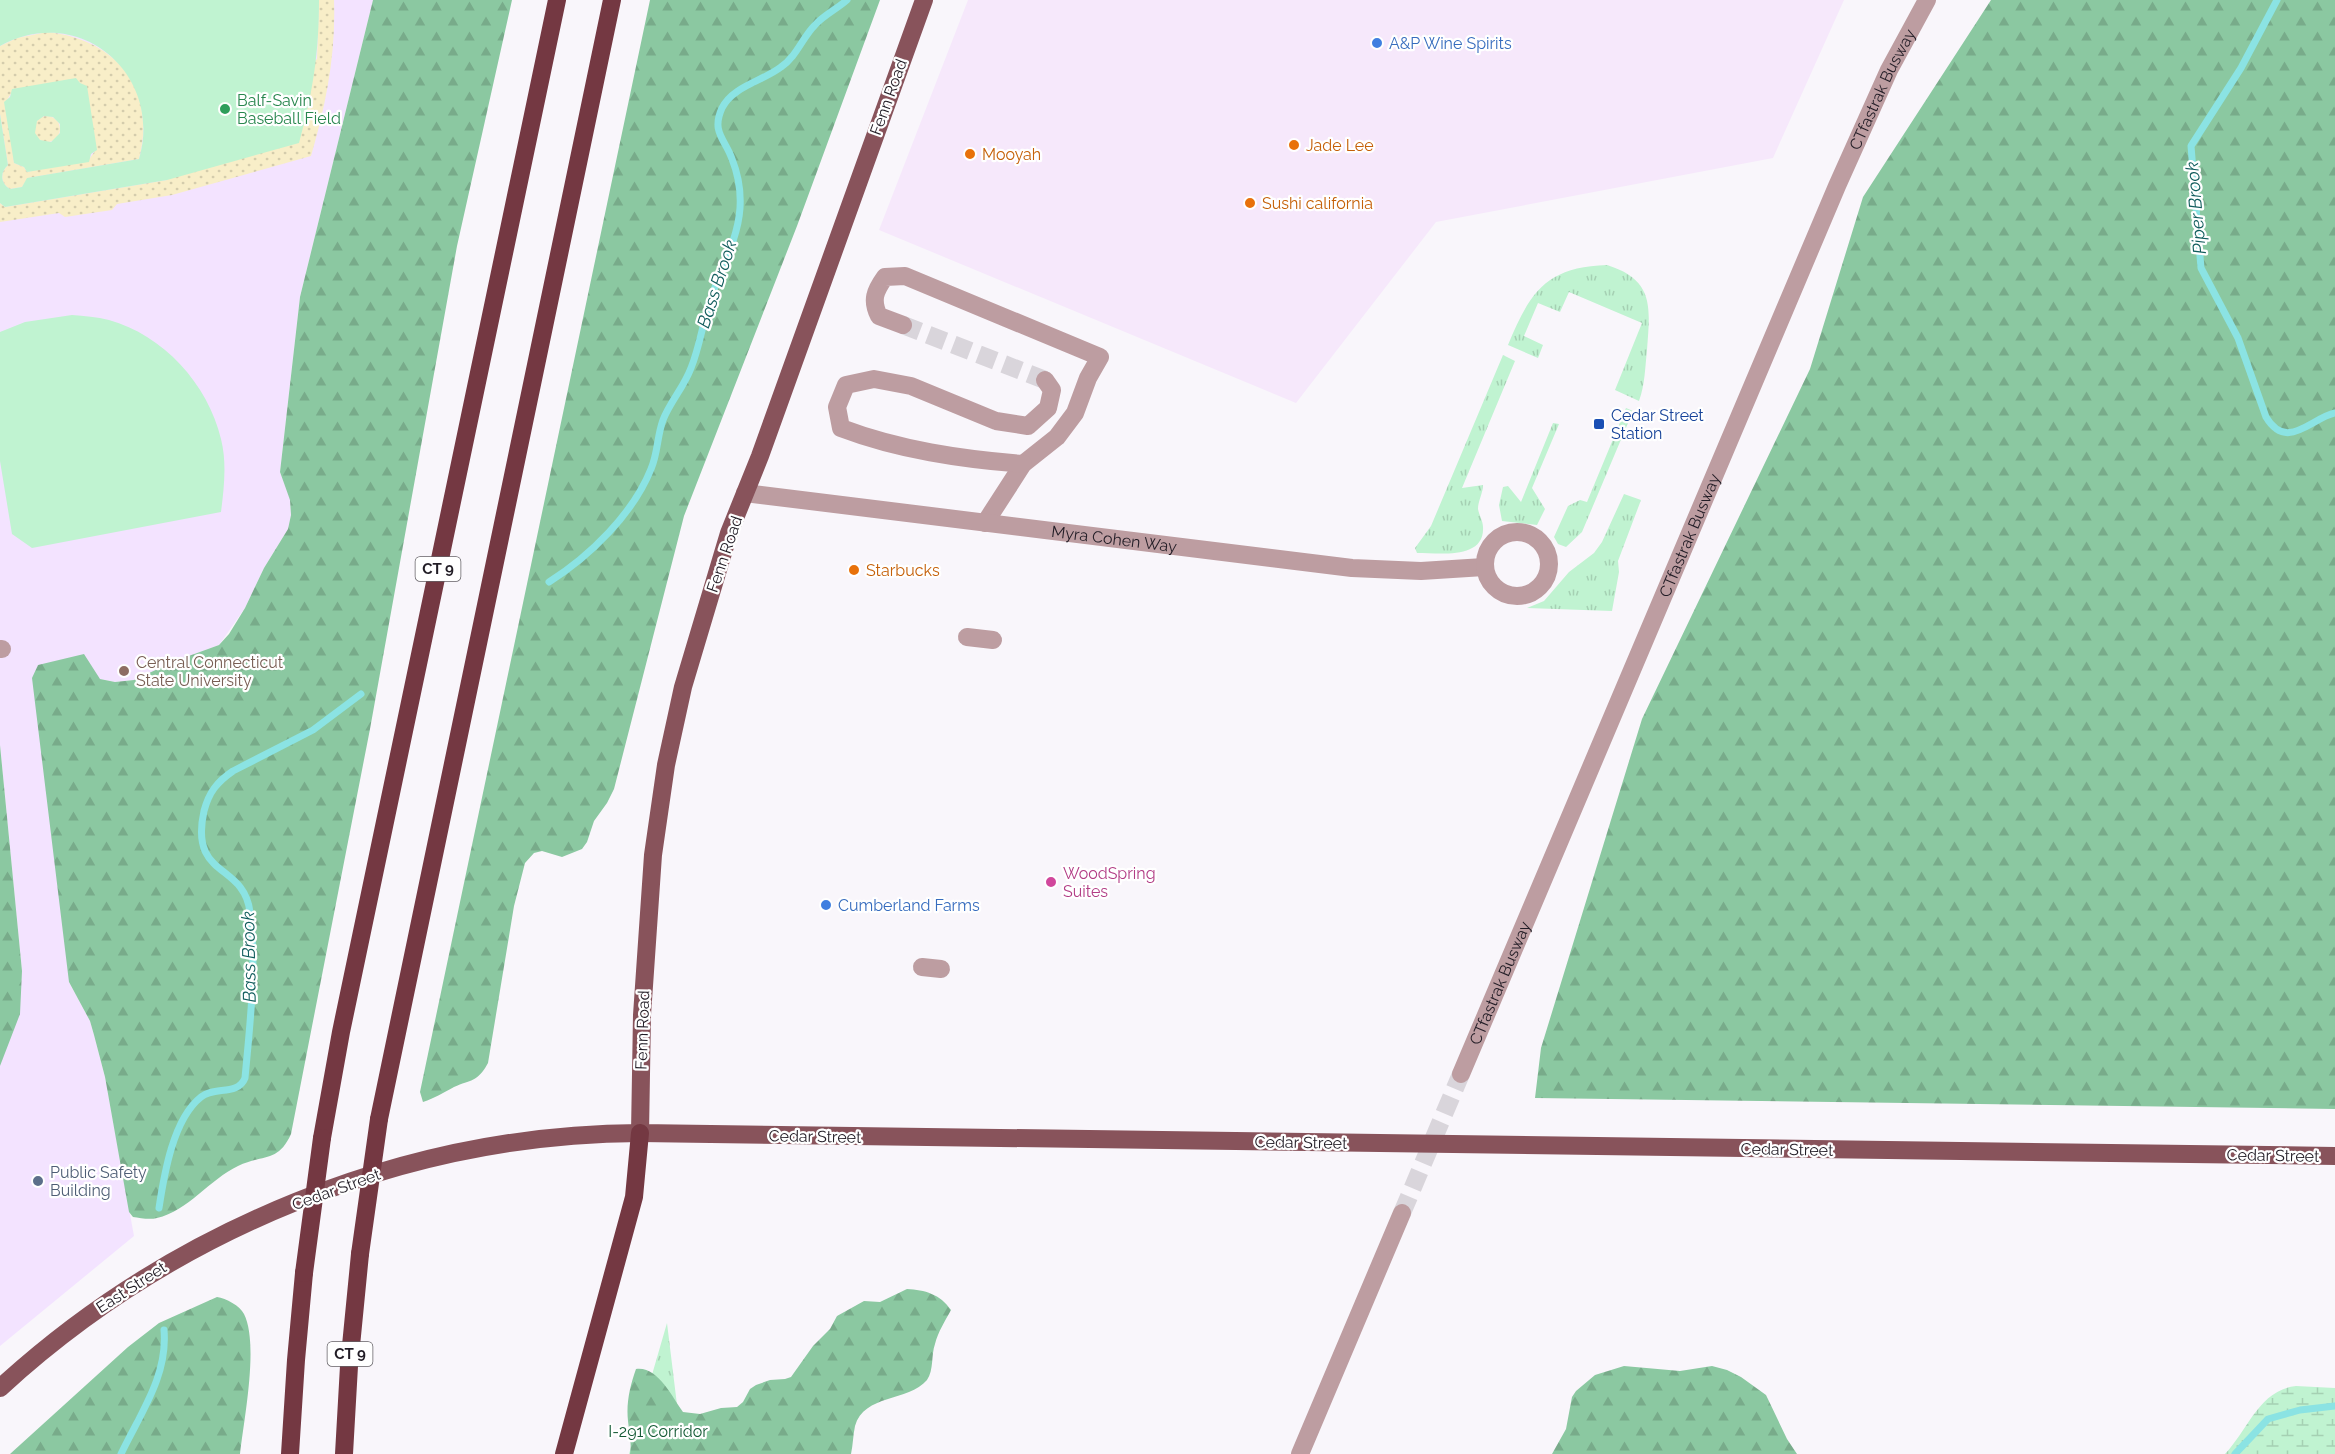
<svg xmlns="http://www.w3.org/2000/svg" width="2335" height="1454" font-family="Raleway,sans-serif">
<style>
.commercial{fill:#f6e8fb}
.built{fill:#f3e3ff}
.grass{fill:url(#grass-tufts)}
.forest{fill:url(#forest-firs)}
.wetland{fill:url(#wetland-marsh)}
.sand{fill:url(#sand-dots);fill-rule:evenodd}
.garden{fill:#c0f3d1;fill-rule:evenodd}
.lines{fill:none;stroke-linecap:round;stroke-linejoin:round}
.stream{stroke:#8be3e3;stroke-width:7}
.minor-tunnel{stroke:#d9d5db;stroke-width:18;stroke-dasharray:18 9;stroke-linecap:butt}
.minor{stroke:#bd9da1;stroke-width:18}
.major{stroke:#88535b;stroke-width:18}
.highway{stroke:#743842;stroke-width:18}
.highway-bridge{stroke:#743842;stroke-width:18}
.shop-dot{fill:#3f7fe0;stroke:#fff;stroke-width:2}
.leisure-dot{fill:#2e9e5b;stroke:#fff;stroke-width:2}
.food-dot{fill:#e8710a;stroke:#fff;stroke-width:2}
.transit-dot{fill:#1a4fb4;stroke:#fff;stroke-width:2}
.education-dot{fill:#8d6e63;stroke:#fff;stroke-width:2}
.hotel-dot{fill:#d1479c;stroke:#fff;stroke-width:2}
.service-dot{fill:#5c6f8a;stroke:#fff;stroke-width:2}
.labels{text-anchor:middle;stroke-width:4.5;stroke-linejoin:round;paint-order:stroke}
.shield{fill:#fff;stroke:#646066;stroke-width:1.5}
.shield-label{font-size:15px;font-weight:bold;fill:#211c25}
.shop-label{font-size:16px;fill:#366cbe;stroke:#fff;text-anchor:start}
.street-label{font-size:16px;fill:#211c25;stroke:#fff}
.leisure-label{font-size:16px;fill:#27864d;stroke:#fff;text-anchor:start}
.food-label{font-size:16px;fill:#c56008;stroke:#fff;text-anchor:start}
.transit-label{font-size:16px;fill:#164399;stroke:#fff;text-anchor:start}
.education-label{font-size:16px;fill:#785e54;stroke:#fff;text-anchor:start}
.hotel-label{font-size:16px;fill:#b23c85;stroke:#fff;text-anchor:start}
.service-label{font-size:16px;fill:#4e5e75;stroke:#fff;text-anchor:start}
.park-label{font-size:16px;fill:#145a35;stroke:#fff}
.water-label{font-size:18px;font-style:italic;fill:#105c5c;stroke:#fff}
</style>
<defs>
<pattern id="grass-tufts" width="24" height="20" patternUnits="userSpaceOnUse" patternTransform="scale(1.5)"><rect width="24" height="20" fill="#c0f3d1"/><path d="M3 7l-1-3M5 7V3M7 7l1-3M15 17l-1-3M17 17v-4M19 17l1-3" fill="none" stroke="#a5d0b3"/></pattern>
<pattern id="forest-firs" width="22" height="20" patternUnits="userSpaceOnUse" patternTransform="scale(1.5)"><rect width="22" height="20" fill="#8bc8a1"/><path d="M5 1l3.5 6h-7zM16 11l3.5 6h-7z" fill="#78ab8a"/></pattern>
<pattern id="wetland-marsh" width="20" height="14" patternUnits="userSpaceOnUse" patternTransform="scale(1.5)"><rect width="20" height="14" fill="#c0f3d1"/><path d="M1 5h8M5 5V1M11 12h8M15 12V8" fill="none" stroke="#a5d0b3"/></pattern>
<pattern id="sand-dots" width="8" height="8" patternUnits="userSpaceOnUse" patternTransform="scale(1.5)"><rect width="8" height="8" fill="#f8eec8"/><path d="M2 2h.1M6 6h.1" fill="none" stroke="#d4ccac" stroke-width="1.8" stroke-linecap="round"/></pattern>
</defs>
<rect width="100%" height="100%" fill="#f9f6fb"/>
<!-- commercial -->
<path class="commercial" d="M968 0H1844L1773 158 1436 222 1296 403 879 230Z"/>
<!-- built -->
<path class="built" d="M0 0H373L300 297 280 472 290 499 291 515 288 529 264 568 245 608 219 645 175 661 134 680 115 682 100 679 69 982 90 1021 94 1035 105 1077 134 1236 0 1346V1066L22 971 0 745Z"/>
<!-- grass -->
<path class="grass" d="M1607 265C1655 280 1650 308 1647 350 1645 368 1645 384 1639 401L1615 390 1642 323 1569 292 1560 312 1538 303 1524 336 1543 345 1538 358 1508 345C1530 292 1546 267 1607 265Z
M1503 355 1515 361 1462 488 1483 485C1483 493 1478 501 1478 509 1479 515 1483 521 1483 527 1485 560 1439 553 1417 553L1415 548 1431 526Z
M1626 408 1633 411 1582 532 1566 547 1558 544 1554 537 1568 506 1580 500 1587 502Z
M1553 423 1559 424 1532 488 1545 509 1537 525 1502 521 1499 505 1503 487 1508 486 1521 502Z
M1624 494 1641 500 1618 561 1619 572 1612 611 1527 608 1544 601 1569 572 1594 553 1602 542Z
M667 1323 683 1454H629Z"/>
<!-- forest -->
<path class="forest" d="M373 0H512L457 246 370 729 291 1134C278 1163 263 1154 238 1166 210 1179 188 1211 157 1218 150 1220 140 1218 133 1217L129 1212 105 1077 94 1035 90 1021 69 982 32 678 38 665 84 654 100 679 115 682 134 680 175 661 219 645 229 634 245 608 264 568 288 529 291 515 290 500 280 472 300 297Z
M650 0H880L797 226 684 516 614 789 607 803 594 821 587 842 582 849 562 857 542 851 534 853 525 863 514 906 488 1063C477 1083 471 1079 454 1087 443 1093 435 1098 423 1102L420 1092Z
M1991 0H2335V1109L1535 1098 1541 1048 1642 719 1810 369 1863 197Z
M0 745 22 971 20 1014 0 1066Z
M907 1289C925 1290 940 1294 951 1310 945 1321 938 1332 935 1344 931 1355 934 1370 927 1380 908 1402 864 1394 855 1426 853 1435 853 1445 851 1454H630C632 1442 629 1432 628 1421 626 1403 630 1386 636 1369 658 1366 672 1397 683 1412L700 1414 721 1408 737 1407 743 1402 750 1389 756 1385 770 1380 785 1379 791 1377 813 1346 830 1329 837 1316 864 1301 880 1302Z
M217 1297C226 1298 240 1306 244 1314 259 1344 244 1419 240 1454H10L128 1347 159 1323Z
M1624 1366 1680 1371 1712 1366 1727 1370 1741 1377 1766 1395 1787 1439 1797 1454H1552L1566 1429 1572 1397 1576 1391 1595 1375Z"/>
<!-- wetland -->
<path class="wetland" d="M2296 1386 2335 1388V1454H2225C2248 1430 2259 1390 2296 1386Z"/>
<!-- sand -->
<path class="sand" d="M319 0H334C336 54 326 105 311 156L172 195 117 204 112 210 65 217 59 213 0 222V203L5 207 167 180 317 59Z
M47 32C117 39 157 90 139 159L28 178 22 187 10 189C0 183 0 172 8 165L0 114V46L17 38ZM77 81 84 86 95 151 90 158 27 172 24 167 14 163 7 100 12 92Z
M34 129a13 13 0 1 1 26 0a13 13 0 1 1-26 0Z"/>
<!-- garden -->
<path class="garden" d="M0 0H319C319 53 313 92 299 143L167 180 5 207 0 203V114L8 165C0 172 0 183 10 189L22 187 27 178 139 159C164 74 79 2 0 46Z
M76 78 80 83 87 86 97 150 91 154 89 162 27 172 24 167 14 163 4 102 10 97 12 89ZM44 116 53 117 60 124V133L51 142 40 140 35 133 37 121Z
M72 315C84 316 97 317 109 320 163 335 208 384 221 439 227 463 224 488 221 512L32 548 12 534 0 461V332L25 322Z"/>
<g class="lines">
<!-- stream -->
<path class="stream" d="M2277 0 2241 68 2191 146 2201 268 2238 338 2266 417C2287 452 2311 418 2335 413
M549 582C590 556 633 514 651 469 658 453 657 436 663 420 670 402 684 387 691 368 700 346 703 321 711 298 721 269 738 239 740 208 741 192 738 174 732 159 725 139 711 132 722 108 733 86 763 81 781 67 797 56 802 38 815 25 824 15 837 9 847 0
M159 1208C164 1175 173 1119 201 1097 214 1086 238 1096 245 1078 250 1023 257 967 250 912 244 862 189 879 204 811 209 792 217 782 233 771L313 730 361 694
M121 1454C140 1414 168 1376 164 1330
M2235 1454 2268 1419 2300 1410 2335 1406"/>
<!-- minor-tunnel -->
<path class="minor-tunnel" d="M903 325 1045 380
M1402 1213 1461 1074"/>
<!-- minor -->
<g class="minor">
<path d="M903 325 879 316C871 300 875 291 885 277L905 276 1100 357 1088 378 1075 413 1057 437 1023 464 985 523"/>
<path d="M1023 464C961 459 899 450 841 428L837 407 846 385 874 379 911 386 996 421 1028 426 1048 408 1052 390 1045 380"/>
<path id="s1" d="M745 493 1352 568 1421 571 1484 567"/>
<circle cx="1517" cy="564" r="32"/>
<path d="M967 637 993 640"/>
<path d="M0 649H2"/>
<path d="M922 967 941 969"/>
<path id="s2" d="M1461 1074 1837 186 1889 70 1927 0"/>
<path d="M1300 1454 1402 1213"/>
</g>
<!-- major -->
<path class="major" d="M640 1133 642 1015 653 855 666 765 683 687 729 533 760 456 924 0
M0 1388C172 1230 405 1134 640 1133L2335 1156"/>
<!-- highway -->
<path class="highway" d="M379 1119 612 0
M322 1138 341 1032 557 0
M290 1454 296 1360 304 1273
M344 1454 349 1366 360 1254
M564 1454 634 1197 640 1133"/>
<!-- highway-bridge -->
<path class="highway-bridge" d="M360 1254 379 1119
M304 1273 322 1138"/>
</g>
<!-- markers -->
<g class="shop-dot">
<circle cx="1377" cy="43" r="6"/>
<circle cx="826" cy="905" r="6"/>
</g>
<circle class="leisure-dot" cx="225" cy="109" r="6"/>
<g class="food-dot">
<circle cx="1294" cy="145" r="6"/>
<circle cx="970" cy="154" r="6"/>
<circle cx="1250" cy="203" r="6"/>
<circle cx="854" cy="570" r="6"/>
</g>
<rect class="transit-dot" x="1593" y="418" width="12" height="12" rx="3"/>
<circle class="education-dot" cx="124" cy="671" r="6"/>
<circle class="hotel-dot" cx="1051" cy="882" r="6"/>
<circle class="service-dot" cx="38" cy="1181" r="6"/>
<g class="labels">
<!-- shield labels -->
<g class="shield">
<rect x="415.5" y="557" width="45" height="24" rx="4.5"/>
<rect x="327.5" y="1342" width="45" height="24" rx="4.5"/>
</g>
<g class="shield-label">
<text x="438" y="574">CT 9</text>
<text x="350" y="1359">CT 9</text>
</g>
<!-- shop labels -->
<g class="shop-label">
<text x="1389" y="49">A&amp;P Wine Spirits</text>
<text x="838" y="911">Cumberland Farms</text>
</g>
<!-- street labels -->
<g class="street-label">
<text dy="6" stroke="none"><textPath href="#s2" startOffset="1071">CTfastrak Busway</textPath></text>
<text transform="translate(888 97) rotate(-70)" y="6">Fenn Road</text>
<text dy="6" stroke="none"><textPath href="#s2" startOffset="585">CTfastrak Busway</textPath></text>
<text dy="6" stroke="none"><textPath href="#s1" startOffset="372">Myra Cohen Way</textPath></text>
<text transform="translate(724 554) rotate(-71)" y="6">Fenn Road</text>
<text dy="6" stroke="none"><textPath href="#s2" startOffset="99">CTfastrak Busway</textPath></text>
<text transform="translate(642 1030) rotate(-88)" y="6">Fenn Road</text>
<text transform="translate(815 1136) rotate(1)" y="6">Cedar Street</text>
<text transform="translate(1301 1142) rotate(1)" y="6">Cedar Street</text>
<text transform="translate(1787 1149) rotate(1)" y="6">Cedar Street</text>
<text transform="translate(2273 1155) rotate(1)" y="6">Cedar Street</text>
<text transform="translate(336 1189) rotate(-20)" y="6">Cedar Street</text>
<text transform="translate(131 1287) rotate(-33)" y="6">East Street</text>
</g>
<!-- leisure labels -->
<g class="leisure-label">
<text x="237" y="106">Balf-Savin<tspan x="237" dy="18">Baseball Field</tspan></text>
</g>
<!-- food labels -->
<g class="food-label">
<text x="1306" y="151">Jade Lee</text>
<text x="982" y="160">Mooyah</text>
<text x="1262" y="209">Sushi california</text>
<text x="866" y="576">Starbucks</text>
</g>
<!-- transit labels -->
<g class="transit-label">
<text x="1611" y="421">Cedar Street<tspan x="1611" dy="18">Station</tspan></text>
</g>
<!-- education labels -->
<g class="education-label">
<text x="136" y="668">Central Connecticut<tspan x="136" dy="18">State University</tspan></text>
</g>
<!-- hotel labels -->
<g class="hotel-label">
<text x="1063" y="879">WoodSpring<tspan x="1063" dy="18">Suites</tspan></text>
</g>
<!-- service labels -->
<g class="service-label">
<text x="50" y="1178">Public Safety<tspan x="50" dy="18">Building</tspan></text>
</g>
<!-- park labels -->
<g class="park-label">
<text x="658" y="1437">I-291 Corridor</text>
</g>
<!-- water labels -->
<g class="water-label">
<text transform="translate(2196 208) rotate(-95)" y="6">Piper Brook</text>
<text transform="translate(717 284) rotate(-72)" y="6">Bass Brook</text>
<text transform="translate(249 957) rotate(-91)" y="6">Bass Brook</text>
</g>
</g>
</svg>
